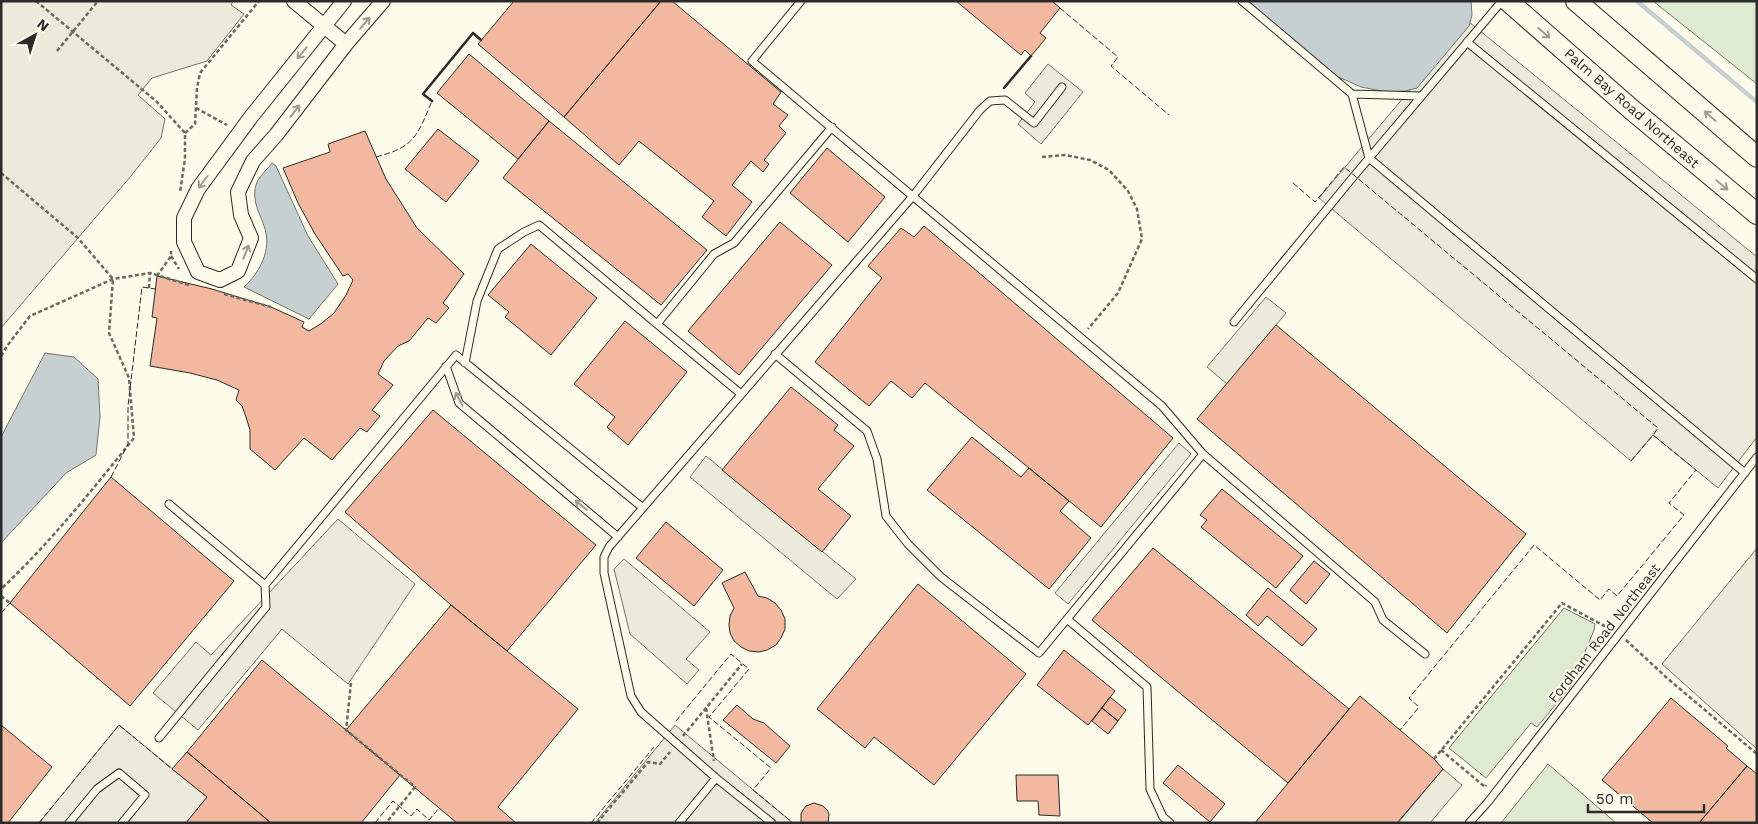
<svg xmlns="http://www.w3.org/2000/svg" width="1758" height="824" font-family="'Work Sans',sans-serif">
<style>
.green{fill:#deebd1;stroke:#74746e}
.parking{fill:#eceadb;stroke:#74746e}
.water{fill:#c7d0d0;stroke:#74746e}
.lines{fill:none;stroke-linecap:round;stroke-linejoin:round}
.stream{stroke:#c7d0d0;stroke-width:4.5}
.building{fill:#f2b8a0;stroke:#2b2b2b}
.lane-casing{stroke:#2b2b2b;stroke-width:9}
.street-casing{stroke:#2b2b2b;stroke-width:16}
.secondary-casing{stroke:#2b2b2b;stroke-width:22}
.path{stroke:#6a6964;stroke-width:2.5;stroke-dasharray:4 2.5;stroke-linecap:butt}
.lane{stroke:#fdfbea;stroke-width:7}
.street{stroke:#fdfbea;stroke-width:14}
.secondary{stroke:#fdfbea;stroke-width:20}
.fence{stroke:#2b2b2b;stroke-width:1;stroke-dasharray:6 2.5;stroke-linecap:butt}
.wall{stroke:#2b2b2b;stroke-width:2.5}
.oneway{stroke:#9e9d94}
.labels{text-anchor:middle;stroke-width:4;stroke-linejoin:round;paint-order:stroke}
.street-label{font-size:14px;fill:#2b2b2b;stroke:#fdfbea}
</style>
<rect width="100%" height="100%" fill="#fdfbea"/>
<!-- green -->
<path class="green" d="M1653 1H1757V84Z
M1564 608 1595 624 1594 630 1571 686 1537 727 1531 723 1486 778 1449 748Z
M1548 764 1616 823H1501Z"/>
<!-- parking -->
<path class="parking" d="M1 1H233L231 5 244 14 207 61 152 78 138 95 165 119 161 138 131 176 1 328Z
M1468 21 1757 257V437L1718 488 1653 435 1631 461 1319 198Z
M1048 64 1083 92 1041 144 1018 124 1035 102 1025 93Z
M1266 297 1286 313 1227 384 1207 367Z
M1179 443 1191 454 1068 604 1055 593Z
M706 456 856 579 837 599 690 477Z
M338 519 415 584 348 684 282 629 198 730 153 693 196 642 211 655Z
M1757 548V749L1662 664Z
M624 559 710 632 686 659 699 670 687 684 630 634 614 569Z
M119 725 207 797 186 823H39Z
M675 725 793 823H595Z
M1443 769 1462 785 1430 823H1398Z"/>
<!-- water -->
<path class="water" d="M1246 1H1471L1472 15 1469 26 1417 88 1405 91 1387 92 1361 87 1334 75Z
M272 163 276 166 308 236 338 284 309 319 244 287C258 274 270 254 266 233 262 215 251 204 256 185 258 177 267 170 272 163Z
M45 353 74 357 98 379 100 417 96 455 66 473 1 543V437Z"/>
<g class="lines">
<!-- stream -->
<path class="stream" d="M1637 1 1757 102"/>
</g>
<!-- building -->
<path class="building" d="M514 1H661L564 117 478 44Z
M661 1H672L781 92 773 104 788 115 779 126 786 133 764 160 769 164 763 172 751 161 732 185 752 202 726 236 702 217 714 201 639 141 619 165 564 117Z
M956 1H1052L1060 8 1040 33 1046 38 1031 56 1025 50 1021 55Z
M469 54 549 121 518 159 437 93Z
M549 121 707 250 661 305 503 178Z
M438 129 479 161 446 202 405 169Z
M365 131 386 179 417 228 464 274 443 303 449 308 436 323 428 318 409 341 398 346 384 361 378 374 393 385 372 410 380 416 367 432 360 428 332 460 304 438 275 470 250 449V430L246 417 242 406 236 400 239 390 217 380 190 373 150 366 157 318 152 317 157 276 212 289 271 307 304 322 302 327 309 331 322 323 334 313 346 295 353 280 348 274 343 276 315 234 298 203 283 168 330 152 328 144Z
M827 148 885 197 848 242 790 193Z
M780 222 832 265 739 375 688 331Z
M924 226 1173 438 1101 527 925 383 912 398 891 381 869 406 815 362 882 278 868 266 901 228 914 237Z
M531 244 597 298 551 355 505 317 509 312 488 295Z
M625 321 687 372 628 445 607 427 615 417 574 384Z
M1276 325 1526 534 1447 633 1197 419Z
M791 387 838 425 834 430 854 446 818 489 851 516 822 552 722 470Z
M433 410 596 545 507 651 451 605 345 512Z
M972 437 1021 477 1029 468 1069 501 1060 511 1091 538 1049 589 927 490Z
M111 477 234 581 130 706 10 603Z
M1222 489 1303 556 1276 588 1201 527 1207 520 1200 515Z
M666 522 723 570 694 606 636 558Z
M1153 548 1349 709 1288 783 1092 620Z
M1314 561 1330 574 1306 604 1290 590Z
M745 572 758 596 767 598 775 603 781 610 785 619V629L781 638 776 645 767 650 759 652 749 651 741 647 734 641 730 633 729 625 730 616 734 608 722 583Z
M918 584 1026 674 934 785 874 737 865 748 817 709Z
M1268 588 1317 629 1302 646 1267 616 1258 626 1246 615Z
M451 605 578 709 498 807 516 823H457L346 730Z
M1064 650 1115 691 1088 725 1037 685Z
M262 660 400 775 361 823H271L187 752Z
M1360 696 1434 759 1443 769 1397 823H1255Z
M1110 697 1126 710 1118 721 1102 708Z
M1671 698 1728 746 1726 748 1747 766 1699 823H1653L1602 780Z
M737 705 753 719 764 723 790 746 776 763 723 720Z
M1102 708 1118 721 1108 734 1092 721Z
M1 725 52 767 8 823H1Z
M187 752 271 823H186L207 797 172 769Z
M1178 765 1225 804 1210 822 1163 783Z
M1747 766 1757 774V823H1699Z
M1016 775H1058L1060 816 1039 815 1038 801H1017Z
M814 803 823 806 827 810 829 814 828 823H801V814L803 810 806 806Z"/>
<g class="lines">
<!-- lane casing -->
<g class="lane-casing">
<path id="lane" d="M801 1 752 61 1162 406 1203 454 1375 602 1383 620 1425 654
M1242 1 1352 94 1369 158 1745 473
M1467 42 1757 279
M1352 94 1421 96
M1234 322 1354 176 1502 1
M657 324 741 394
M775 354 867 431 877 459 886 516 908 544 941 577 1039 653 1203 454
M465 363 477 301 498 249 524 232 539 225 657 324 714 254 734 243 832 127
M446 366 459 403 618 537
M169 504 265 585
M1067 619 1147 687 1150 789 1163 817 1170 823
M159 738 266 607 265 585 456 355 643 508
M69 823 97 789 119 773 145 795 122 823
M679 823 716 778
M772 823 716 778 641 712 631 696 604 573V557L609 547 913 196 980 110 990 101 1005 100 1034 123 1062 87
M1469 823 1488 802 1757 457"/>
</g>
<!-- street casing -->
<g class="street-casing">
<path id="street" d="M294 1 346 44
M344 1 251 117 198 189 184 218V242L198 272 220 280 238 271 251 238 241 215 238 192 253 161 276 135 346 44 383 1"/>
</g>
<!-- secondary casing -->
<g class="secondary-casing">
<path id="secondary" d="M1508 1 1631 109 1757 214
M1576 1 1757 157"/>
</g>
<!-- path -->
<path class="path" d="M36 1 156 101 185 133V159L180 192
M57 51 98 1
M196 108 227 125
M185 133 195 124 197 88 200 73 259 1
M1042 157 1065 155 1090 160 1109 170 1128 191 1137 209 1142 239 1118 293 1088 329
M1 173 78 238 113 279 109 333 129 378 134 438C92 490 50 543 1 589
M171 256 179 269
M157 276 171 256V251
M149 288 150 273
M224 294 271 307
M1 356 7 346 30 316 113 279 150 273 189 285
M1 596 10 603
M1626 640 1667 678 1757 754
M351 683 346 730 415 787 386 823
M706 708 714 761
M683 736 742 664
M1441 750 1485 787 1486 785
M1434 759 1562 603 1610 629
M597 823 648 762 660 764 670 752"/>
<!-- lane -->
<use href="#lane" class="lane"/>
<!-- street -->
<use href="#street" class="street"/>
<!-- secondary -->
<use href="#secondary" class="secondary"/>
<!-- fence -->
<path class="fence" d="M1060 8 1118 57 1111 66 1169 115
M376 157C415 147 417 136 432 101
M1293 183 1315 202 1344 167 1658 428 1653 435 1696 470 1669 503 1684 515 1617 596 1609 589 1600 600 1534 545 1409 698 1419 707 1400 730
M1631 461 1653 435
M111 477 128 444V406L142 287 155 289
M1 613 10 603
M676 721 731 654 749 669 709 717 771 768 753 790 793 823
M39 823 119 725 172 769
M375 823 393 801 411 816 417 809 429 820 439 808
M591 823 654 747"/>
<!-- wall -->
<path class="wall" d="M1004 88 1031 56
M432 101 423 94 473 33 481 40"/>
</g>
<!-- one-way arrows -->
<defs><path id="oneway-shaft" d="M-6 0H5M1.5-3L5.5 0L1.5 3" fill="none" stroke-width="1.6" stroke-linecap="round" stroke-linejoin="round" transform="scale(1.25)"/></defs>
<g class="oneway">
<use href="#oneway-shaft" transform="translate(365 23) rotate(-50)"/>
<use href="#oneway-shaft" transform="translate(1544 33) rotate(41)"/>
<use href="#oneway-shaft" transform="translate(302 53) rotate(129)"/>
<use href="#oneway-shaft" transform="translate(295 111) rotate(-52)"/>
<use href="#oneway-shaft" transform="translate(1710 116) rotate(-139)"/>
<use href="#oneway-shaft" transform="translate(203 182) rotate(127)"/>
<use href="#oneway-shaft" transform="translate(1722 185) rotate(40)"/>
<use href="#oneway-shaft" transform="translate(246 252) rotate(-69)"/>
<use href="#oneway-shaft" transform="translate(459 399) rotate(-118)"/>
<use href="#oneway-shaft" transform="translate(581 505) rotate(-140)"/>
</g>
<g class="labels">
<!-- street labels -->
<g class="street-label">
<text transform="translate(1632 108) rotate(41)" y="5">Palm Bay Road Northeast</text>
<text transform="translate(1604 633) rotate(-52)" y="5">Fordham Road Northeast</text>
</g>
</g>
<!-- border -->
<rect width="1758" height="824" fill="none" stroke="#2b2b2b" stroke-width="5"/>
<!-- north arrow -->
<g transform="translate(35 35) rotate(39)" stroke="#fdfbea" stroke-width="4" paint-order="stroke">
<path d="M0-4L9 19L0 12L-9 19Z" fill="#2b2b2b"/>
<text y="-8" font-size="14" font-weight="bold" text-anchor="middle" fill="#2b2b2b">N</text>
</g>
<!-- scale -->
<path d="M1588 804v8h116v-8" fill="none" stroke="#2b2b2b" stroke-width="2.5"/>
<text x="1596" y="804" font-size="15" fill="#2b2b2b" stroke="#fdfbea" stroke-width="4" paint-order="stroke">50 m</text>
</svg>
